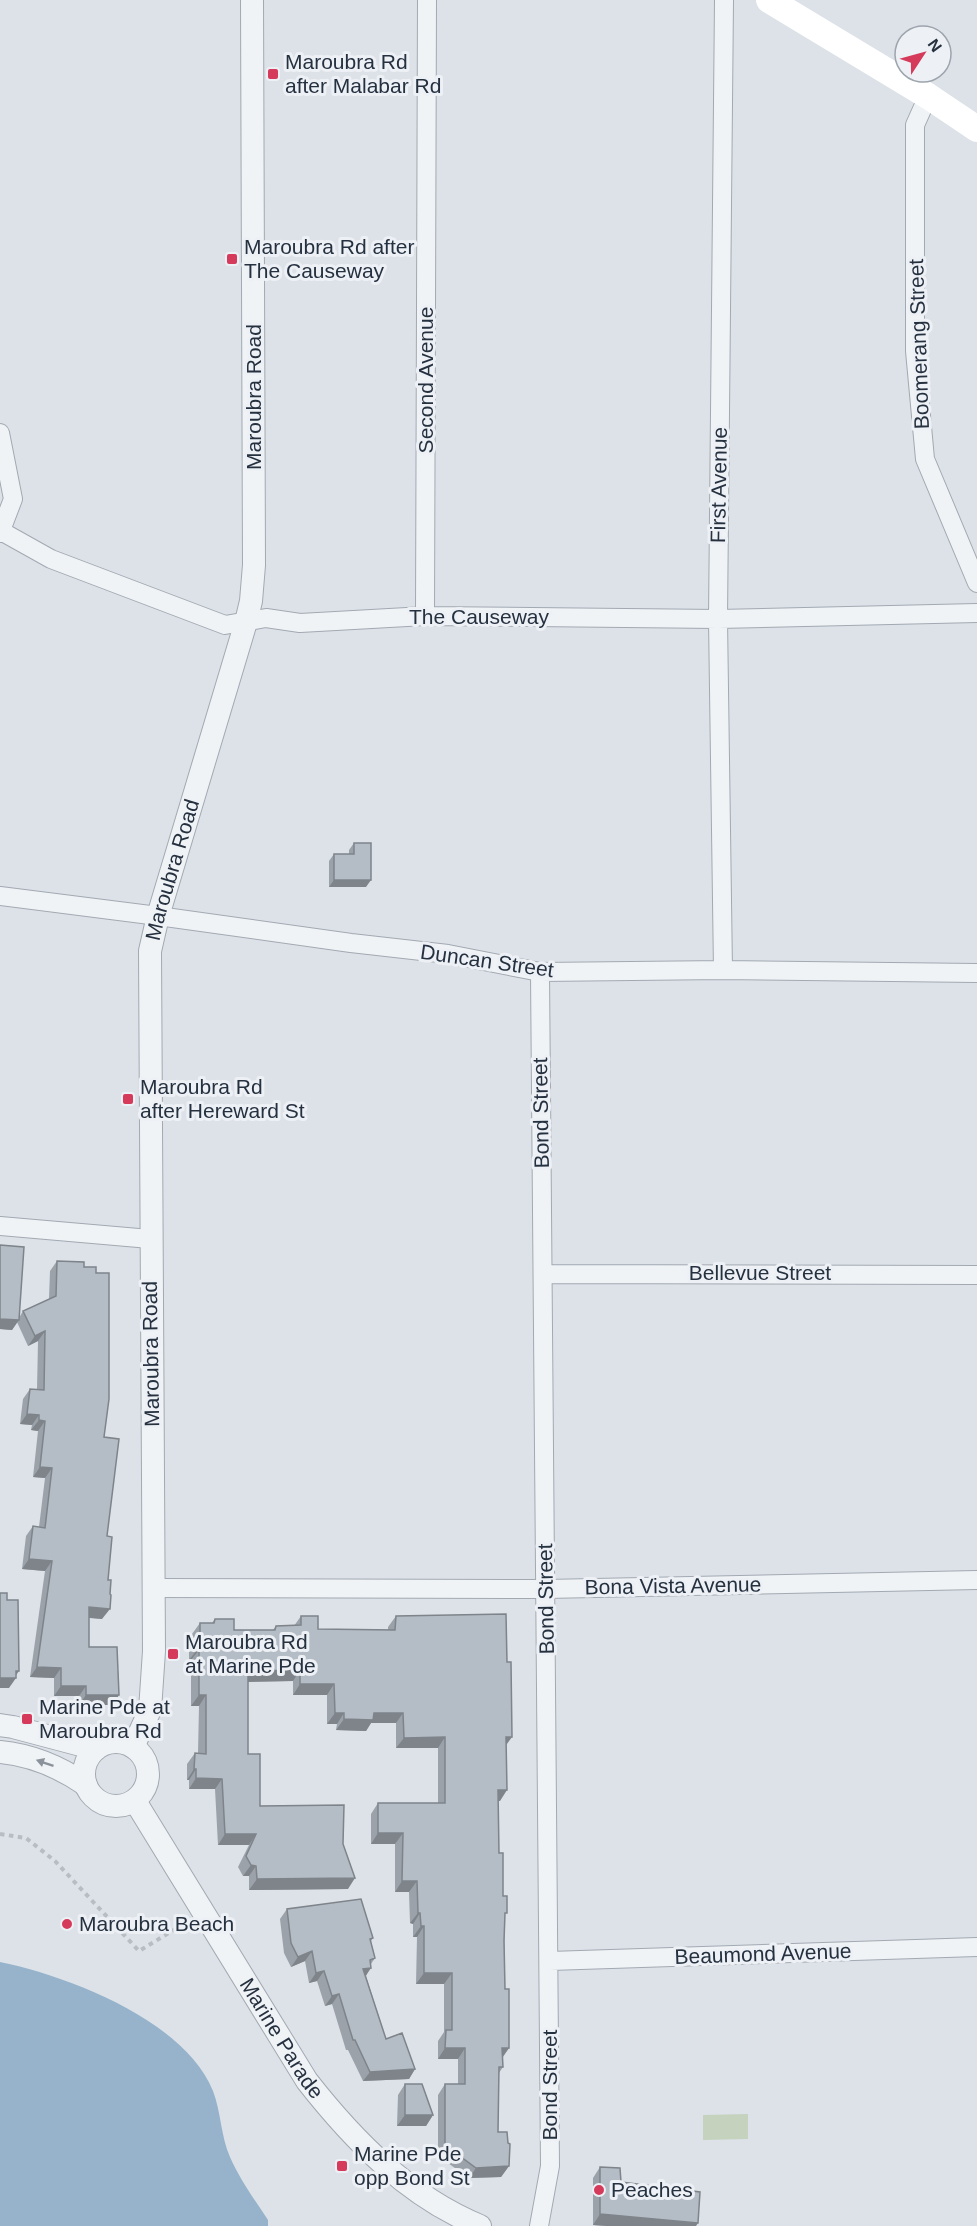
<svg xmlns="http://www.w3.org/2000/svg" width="977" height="2226" font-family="Helvetica,sans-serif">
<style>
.green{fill:#c4d2be}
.water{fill:#96b3cb}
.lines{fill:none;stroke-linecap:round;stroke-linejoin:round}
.minor-casing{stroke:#a2a9b2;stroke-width:20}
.tertiary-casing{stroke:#a2a9b2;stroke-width:24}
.path{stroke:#b7bdc3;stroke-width:4;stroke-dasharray:4.5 4.5;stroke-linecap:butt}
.minor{stroke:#f0f3f6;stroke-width:18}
.tertiary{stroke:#f0f3f6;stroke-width:22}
.secondary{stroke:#fff;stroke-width:26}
.wall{fill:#9ba2a9}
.shaded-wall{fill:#7e848a}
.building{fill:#b4bcc5;stroke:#7e848a;stroke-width:1.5}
.oneway{fill:#8b929b}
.poi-dot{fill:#d63a5b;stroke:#edf1f6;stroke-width:2}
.labels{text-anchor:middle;stroke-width:6;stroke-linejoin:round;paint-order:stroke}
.poi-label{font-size:21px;fill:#263140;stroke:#edf1f6;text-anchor:start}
.street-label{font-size:21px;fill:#263140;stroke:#edf1f6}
</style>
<rect width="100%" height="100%" fill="#dde2e8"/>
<!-- green -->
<path class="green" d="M748 2114V2139L703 2140V2115Z"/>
<!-- water -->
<path class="water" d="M0 1962C69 1976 185 2021 213 2091 221 2112 221 2137 230 2157 240 2180 255 2200 268 2220V2226H0Z"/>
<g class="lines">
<!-- minor casing -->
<g class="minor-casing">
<path id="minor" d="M928 96 915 125V351L925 459 977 583
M0 433 13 499 0 533
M1 531 51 559 225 625 266 618 300 623 425 616 718 619 977 613
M425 616 427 0
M0 896 158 916 351 943 448 954 540 972 723 970 977 973
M723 970 718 619 724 0
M0 1226 150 1239
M543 1274 977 1275
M153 1588 546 1589 977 1580
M550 1961 977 1947
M539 2226 550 2166 540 972"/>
</g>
<!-- tertiary casing -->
<g class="tertiary-casing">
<g id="tertiary">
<path d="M0 1725 13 1727 96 1749"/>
<circle cx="116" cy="1774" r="32"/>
<path id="s1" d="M133 1747 150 1710 154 1651 150 951 158 916 246 622 251 601 254 565 252 0"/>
<path d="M0 1752C32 1755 60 1767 86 1785"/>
<path id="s2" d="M135 1801 307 2081C354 2141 409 2197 480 2226"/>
</g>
</g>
<!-- path -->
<path class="path" d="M0 1834 26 1838 55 1861 139 1951 182 1925"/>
<!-- minor -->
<use href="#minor" class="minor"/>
<!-- tertiary -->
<use href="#tertiary" class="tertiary"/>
<!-- secondary -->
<path class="secondary" d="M769 0 928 96 977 129"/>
</g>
<!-- wall -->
<path class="wall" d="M354 843 366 887H329V861L334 854H349V850Z
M0 1245 19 1318 23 1311 49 1299 50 1271 57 1261 84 1267 104 1437 107 1536 102 1619 89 1618V1647L119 1695 112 1705H79V1696H54V1678L30 1677 45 1571 22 1569 26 1536 33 1526 39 1527 45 1478 33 1477 38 1431 31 1430 32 1425 20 1424 23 1399 30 1389 37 1390 38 1341 28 1346 17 1322 12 1330 0 1329Z
M301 1616 318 1629 388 1630V1627L396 1616 506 1745 500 1801H498L499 1853 504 1917 505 1989 509 2048 503 2057V2067L499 2073 498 2132 509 2166 501 2177 469 2178 438 2156V2095L445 2084H458V2059H438V2041L444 2032V1984H416L417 1937H413V1924L410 1923 409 1892H395V1844H371V1814L378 1803H438V1748H396V1723H371L366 1731 336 1730 337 1724H327V1695H293V1681L248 1682V1754L260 1806 343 1844 348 1889 249 1890V1876H243L238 1867 249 1845H218L215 1789H189V1780H187V1764L195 1753H198L199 1706H191V1660H189V1645L192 1640V1634L200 1623H212L215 1619 234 1630H273L276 1626H294Z
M287 1909 373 1938 371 1941 375 1958 371 1964 366 1976 386 2039 415 2069 409 2079 363 2081 348 2050H346L332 2004 325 2006 317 1981 309 1983 305 1961 291 1967 284 1953 280 1919Z
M405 2084 433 2115 426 2126H397L398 2095Z
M600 2167 621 2182 696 2226H607L593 2225V2178Z"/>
<!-- shaded-wall -->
<path class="shaded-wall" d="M334 880H371L366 887H329Z
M0 1319 19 1320 12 1330 0 1329Z
M45 1331 38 1341 28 1346 35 1336Z
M27 1414 39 1415 32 1425 20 1424Z
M39 1420 45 1421 38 1431 31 1430Z
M40 1467 52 1468 45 1478 33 1477Z
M29 1559 52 1561 45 1571 22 1569Z
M89 1607 110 1609 102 1619 82 1617Z
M197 1650H199L191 1660H189Z
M37 1667 61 1668 54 1678 30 1677Z
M300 1670 293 1681 241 1682 248 1671Z
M16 1671H19L14 1678H16L9 1688H0V1678Z
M300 1684H334L327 1695H293Z
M61 1686H86L79 1696H54Z
M86 1695H119L112 1705H79Z
M199 1695H206L199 1706H191Z
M335 1713H344L337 1724H327Z
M374 1713H403L396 1723H371L366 1731 336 1730 344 1719Z
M445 1737 438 1748H396L404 1738Z
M506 1737H512L504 1748Z
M194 1769H196L189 1780H187Z
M196 1778 222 1779 215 1789H189Z
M498 1790H507L500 1801H490Z
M378 1833H403L395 1844H371Z
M225 1834H256L249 1845H218Z
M251 1865 256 1866 249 1876H243Z
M355 1878 348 1889 249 1890 257 1879Z
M402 1881H417L409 1892H395Z
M418 1913H420L413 1924 410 1923Z
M421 1926H424L417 1937H413Z
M312 1951 305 1961 291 1967 298 1957Z
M371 1968 365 1977 363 1969Z
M324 1971 317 1981 309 1983 316 1973Z
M424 1973H452L444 1984H416Z
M339 1994 332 2004 325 2006 332 1996Z
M445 2048H465L458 2059H438Z
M502 2048H509L501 2059Z
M415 2069 409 2079 363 2081 370 2072Z
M405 2115H433L426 2126H397Z
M509 2166 501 2177 469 2178 476 2168Z
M600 2214 698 2223 696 2226H607L593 2225Z"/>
<!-- building -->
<path class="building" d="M354 843H371V880H334V854H354Z
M0 1245 24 1247 19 1320 0 1319Z
M57 1261 84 1262V1267H96V1273H109V1399L104 1437 119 1439 107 1536 112 1537 108 1580H111L110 1594 111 1595 110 1609 89 1607V1647H117L119 1695H86V1686H61V1668L37 1667 52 1561 29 1559 33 1526 45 1528 52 1468 40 1467 45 1421 39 1420V1415L27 1414 30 1389 44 1390 45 1331 35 1336 23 1311 56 1296Z
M0 1593H7V1600H18L19 1671H16V1678H0Z
M506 1614 507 1662H511L512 1737H506L507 1790H498L499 1853H503V1896H507V1913H505L504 1941 505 1989H509V2048H502L503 2067H499L498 2132H507L508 2143 510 2144 509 2166 476 2168 445 2145V2084H465V2048H445L446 2030H452V1973H424V1926H421L420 1913H418L417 1881H402L403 1833H378V1803H445V1737L404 1738 403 1713H374L373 1720 344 1719V1713H335L334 1684H300V1670L248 1671V1754H260V1806L344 1805 343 1844 355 1878 257 1879 256 1866 251 1865 246 1856 256 1834H225L222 1779 196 1778V1769H194L195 1753 206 1754V1695H199V1650H197V1634H200V1623H214L215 1619H234V1630H275L276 1626 301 1625V1616H318V1629L395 1630 396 1616Z
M361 1899 373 1938 370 1939 375 1958 370 1960 371 1968 363 1969 386 2039 402 2033 415 2069 370 2072 355 2040H353L339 1994 332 1996 324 1971 316 1973 312 1951 298 1957 291 1943 287 1909Z
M405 2084H422L433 2115H405Z
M600 2167 620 2168 621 2182 700 2192 698 2223 600 2214Z"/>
<!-- one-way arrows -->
<defs><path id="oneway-solid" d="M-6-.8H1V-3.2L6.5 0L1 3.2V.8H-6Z" transform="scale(1.5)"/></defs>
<use class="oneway" href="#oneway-solid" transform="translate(45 1763) rotate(-161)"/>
<!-- markers -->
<g class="poi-dot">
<rect x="267" y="68" width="12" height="12" rx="3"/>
<rect x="226" y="253" width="12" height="12" rx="3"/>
<rect x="122" y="1093" width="12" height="12" rx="3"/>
<rect x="167" y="1648" width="12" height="12" rx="3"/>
<rect x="21" y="1713" width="12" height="12" rx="3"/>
<circle cx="67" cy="1924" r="6"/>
<rect x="336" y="2160" width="12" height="12" rx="3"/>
<circle cx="599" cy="2190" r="6"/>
</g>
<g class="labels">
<!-- poi labels -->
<g class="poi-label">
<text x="285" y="69">Maroubra Rd<tspan x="285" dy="24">after Malabar Rd</tspan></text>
<text x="244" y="254">Maroubra Rd after<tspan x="244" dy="24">The Causeway</tspan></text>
<text x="140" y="1094">Maroubra Rd<tspan x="140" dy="24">after Hereward St</tspan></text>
<text x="185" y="1649">Maroubra Rd<tspan x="185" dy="24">at Marine Pde</tspan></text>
<text x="39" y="1714">Marine Pde at<tspan x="39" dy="24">Maroubra Rd</tspan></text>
<text x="79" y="1931">Maroubra Beach</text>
<text x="354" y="2161">Marine Pde<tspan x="354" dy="24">opp Bond St</tspan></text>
<text x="611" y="2197">Peaches</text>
</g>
<!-- street labels -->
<g class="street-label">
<text transform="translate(919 344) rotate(-92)" y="7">Boomerang Street</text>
<text transform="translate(426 380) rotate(-90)" y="7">Second Avenue</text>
<text transform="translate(254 397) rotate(-90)" y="7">Maroubra Road</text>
<text transform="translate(719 485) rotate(-89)" y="7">First Avenue</text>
<text x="479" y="624">The Causeway</text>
<text dy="7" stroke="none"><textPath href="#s1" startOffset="884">Maroubra Road</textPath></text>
<text transform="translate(487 961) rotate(8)" y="7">Duncan Street</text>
<text transform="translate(541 1113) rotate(-91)" y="7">Bond Street</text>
<text x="760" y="1280">Bellevue Street</text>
<text transform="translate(151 1354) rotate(-91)" y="7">Maroubra Road</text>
<text transform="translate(673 1586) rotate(-1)" y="7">Bona Vista Avenue</text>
<text transform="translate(546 1599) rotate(-91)" y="7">Bond Street</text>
<text transform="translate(763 1954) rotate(-2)" y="7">Beaumond Avenue</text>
<text dy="7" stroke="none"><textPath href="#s2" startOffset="279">Marine Parade</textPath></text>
<text transform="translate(550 2085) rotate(-90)" y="7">Bond Street</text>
</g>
</g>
<!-- north arrow -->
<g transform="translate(923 54) rotate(54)"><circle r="28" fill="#edf1f6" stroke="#9da4ad" stroke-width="1.5"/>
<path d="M0-4.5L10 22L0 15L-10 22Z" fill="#d63a5b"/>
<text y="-9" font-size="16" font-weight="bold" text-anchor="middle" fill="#263140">N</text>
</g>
</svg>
